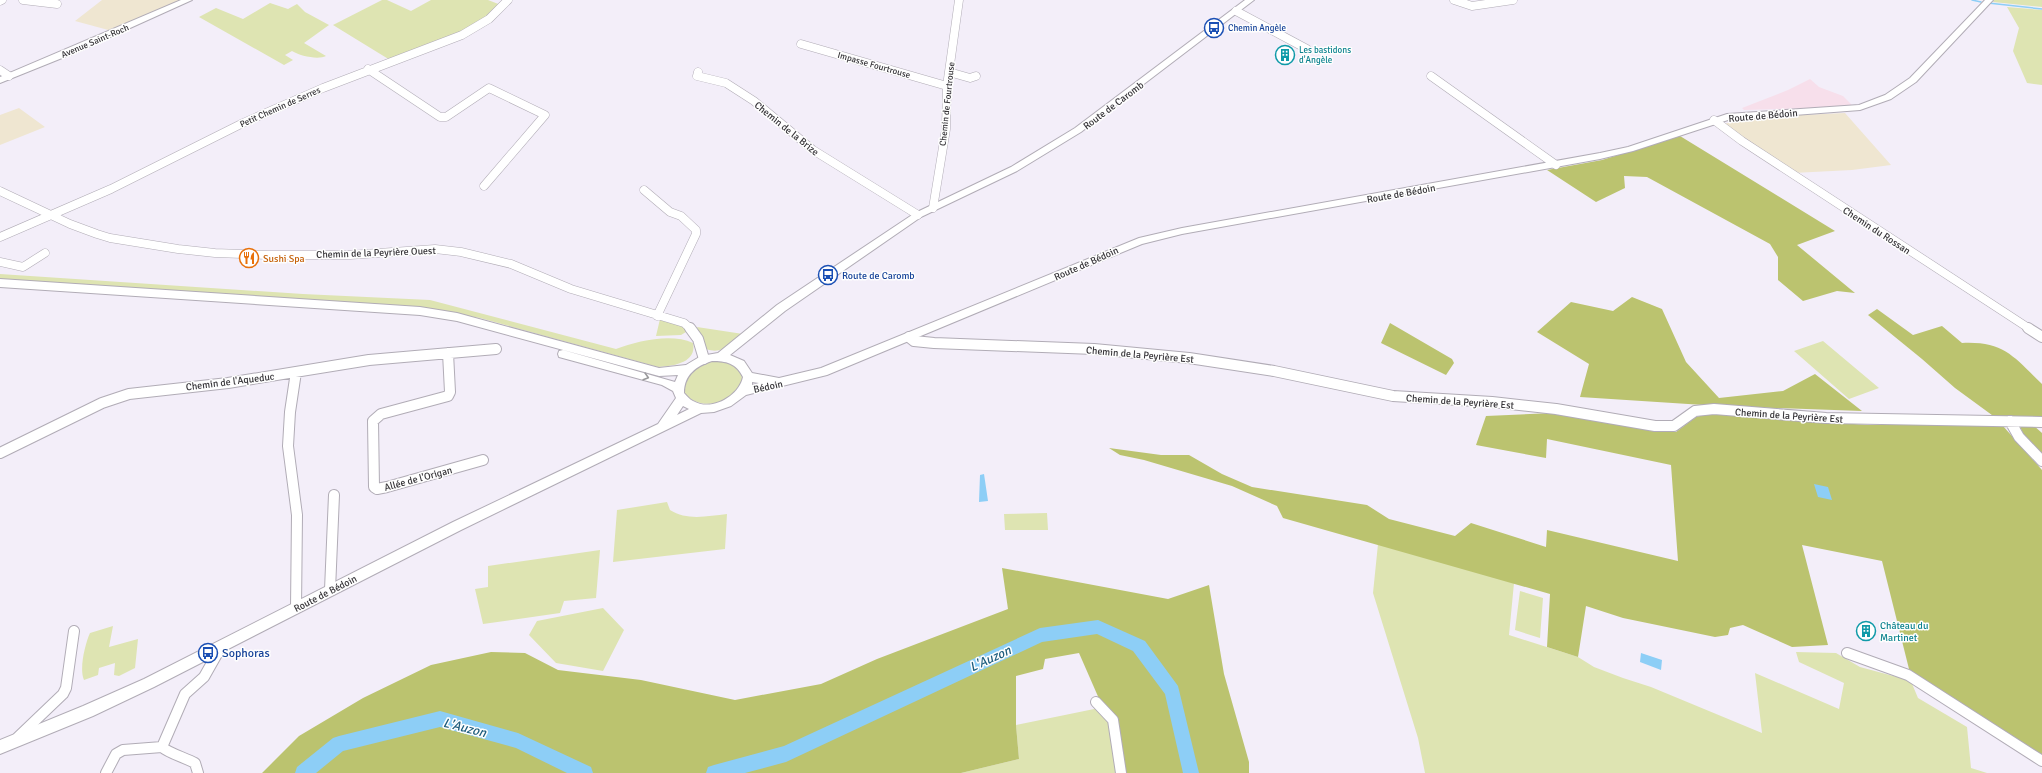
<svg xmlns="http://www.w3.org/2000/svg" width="2042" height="773" font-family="Signika,sans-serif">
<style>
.commercial{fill:#f7dfeb}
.industrial{fill:#efe6d1}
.green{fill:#dee4b2}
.forest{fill:#bbc36f}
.water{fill:#8dcef6}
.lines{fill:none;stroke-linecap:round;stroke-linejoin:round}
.stream{stroke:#8dcef6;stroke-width:1.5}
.river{fill:#8dcef6;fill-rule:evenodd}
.minor-far1-casing{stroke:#b1acb6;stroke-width:9}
.minor-casing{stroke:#b1acb6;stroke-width:12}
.major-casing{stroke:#b1acb6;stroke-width:2}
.minor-far1{stroke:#fff;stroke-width:8}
.minor{stroke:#fff;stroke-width:10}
.major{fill:#fff;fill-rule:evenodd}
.oneway{stroke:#9a9a9c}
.labels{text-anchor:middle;stroke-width:3;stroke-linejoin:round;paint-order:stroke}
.far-transit-label{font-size:9px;fill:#164399;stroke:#fefefe;text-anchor:start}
.far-street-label{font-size:9px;fill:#363438;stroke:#fefefe}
.far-culture-label{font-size:9px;fill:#0d838f;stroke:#fefefe;text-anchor:start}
.street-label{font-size:10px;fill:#363438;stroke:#fefefe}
.food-label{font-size:10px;fill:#c56008;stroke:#fefefe;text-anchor:start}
.transit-label{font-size:10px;fill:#164399;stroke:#fefefe;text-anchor:start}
.culture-label{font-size:10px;fill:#0d838f;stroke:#fefefe;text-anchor:start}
.near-transit-label{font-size:12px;fill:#164399;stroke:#fefefe;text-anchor:start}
.near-water-label{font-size:13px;font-style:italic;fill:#1d5d7e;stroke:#fefefe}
</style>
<rect width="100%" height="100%" fill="#f3eef9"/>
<!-- commercial -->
<path class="commercial" d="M1810 79 1819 87 1843 96 1852 105 1821 108 1744 110 1742 108 1788 90Z"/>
<!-- industrial -->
<path class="industrial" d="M102 0H183L112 31 75 21Z
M19 108 45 127 0 145V115Z
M1845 113 1891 165 1852 170 1793 173 1724 124 1738 120 1780 116Z"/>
<!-- green -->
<path class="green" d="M382 0H387L411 11 431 0H488L501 5C471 35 429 45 390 60L333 25Z
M1994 0H2042V7L1993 2Z
M270 3 288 9 297 4 305 12 329 25 304 43 326 56C318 60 300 56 292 51L285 55 293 60 284 65 199 17 216 8 243 19Z
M2007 7 2042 10V85L2027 83 2013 51 2019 28Z
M0 274 303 294 430 300 616 349C638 341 671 333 693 343 697 363 673 366 658 367L480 318 420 307 0 280Z
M660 319 685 326 686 332 681 335 656 336Z
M697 327 743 334C731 344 722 355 706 349Z
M1823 341 1879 388 1849 399 1794 351Z
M716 361C730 362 748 369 740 386 725 419 663 401 690 374 698 366 704 363 716 361Z
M667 502 670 510C687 521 708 516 727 514L725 549 613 562 617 510Z
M1047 513 1048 530H1005L1004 514Z
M1378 544 1514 583 1509 635 1578 657 1594 667 1623 678 1651 687 1762 733 1755 673 1839 709 1844 683 1799 662 1796 652 1836 653 1860 667 1897 677 1910 679 1918 698 1967 727 1971 768 1987 773H1425L1418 738 1373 593Z
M600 550 596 598 564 601 560 613 483 624 475 589 488 587V566Z
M1520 591 1543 598 1540 638 1515 630Z
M603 608 624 630 603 671 556 663 529 635 537 621Z
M113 626 109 647 138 639 135 668 119 676 114 675 115 663 99 668 98 675 84 680C79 669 85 644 90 633Z
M1099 708 1110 720 1119 773H961L1019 759 1016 725Z"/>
<!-- forest -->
<path class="forest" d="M1680 136 1835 231 1797 245 1855 293 1837 291 1803 301 1778 280V257L1770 244 1647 177 1624 176 1625 188 1596 202 1547 170 1602 160Z
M1632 297 1662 309 1686 362 1719 398 1783 391 1815 374 1862 411 1719 406 1580 397 1589 364 1537 332 1571 302 1613 311Z
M1877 309 1913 335 1942 326 1962 343C2004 341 2014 357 2042 384V416L1996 418 1955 388 1922 359 1868 315Z
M1390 323 1452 359 1454 363 1446 375 1381 343Z
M1553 413 1652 430 1676 432 1696 417 1708 414 1868 425H1938L1989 423 2003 426 2042 470V756L1922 680 1909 669 1882 561 1802 545 1828 645 1792 647 1743 625 1730 628 1728 635 1715 637 1623 618 1586 606 1578 657 1547 647 1550 594 1283 518 1277 506 1232 486 1144 460 1120 455 1109 448 1161 455H1189L1222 474 1252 487 1367 505 1389 519 1455 536 1471 523 1546 547 1547 530 1678 561 1671 465 1547 439 1546 458 1476 445 1486 416Z
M2033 425 2042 433V456L2023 434 2020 426Z
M1002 568 1168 599 1209 585 1224 674 1249 762V773H1126L1117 719 1100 701 1079 653 1045 659 1043 669 1016 676V725L1019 759 961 773H262L299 736 363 698 431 665 491 652 525 653 558 670 641 680 735 700 821 684 877 659 1008 609Z"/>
<!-- water -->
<path class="water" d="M984 474 988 501 979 502 980 475Z
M1814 484 1828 487 1832 500 1818 497Z
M1641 653 1662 660 1661 670 1640 662Z"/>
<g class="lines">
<!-- stream -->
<path class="stream" d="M1972 0 1981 2
M1988 3 2042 9"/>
<!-- river -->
<path class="river" d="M1098 620 1145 641 1178 686 1199 773H1183L1165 694 1133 651 1097 634 1042 642 786 762 745 773H706L708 767 714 765 784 746 1040 628Z
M440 711 518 733 591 767 593 773H567L516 748 440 727 343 751 316 773H295L297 767 333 738 339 736Z"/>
<!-- minor-far1 casing -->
<g class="minor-far1-casing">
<path id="minor-far1" d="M23 0 57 4
M1454 0 1472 6 1513 0
M0 1 2 0
M1236 11 1307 49
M801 44 947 86
M368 69 440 117H446L489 88 545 115 484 186
M0 70 9 76
M698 72 697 76 726 83 754 101 813 150 918 215
M949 72 970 78 976 76
M1431 76 1556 165
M1714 120 1742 141 2030 329
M644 190 670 212 681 216 696 230V234L657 316
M0 191 70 224 97 234 110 238 178 249 215 253 267 255H350L435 249 461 252 511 264 571 289 684 323 691 329
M933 208 946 129 947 86 959 0
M0 237 111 189 243 123 323 88 462 35 489 19 508 0
M0 262 23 267 45 253"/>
</g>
<!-- minor casing -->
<g class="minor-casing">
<path id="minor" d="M690 328 698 339 704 359
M2028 328 2042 337
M909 337 914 341 934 343 1094 349 1189 358 1274 371 1393 396 1492 402 1556 409 1655 426H1674L1695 411 1714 409 1826 418 2042 422
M448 353 450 392 448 396 381 414 373 421 374 487 377 489 387 487 483 460
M296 372 290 412 288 446 297 515 296 608
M2010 421 2019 437 2042 461
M0 453 102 403 129 394 228 383 369 360 496 349
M330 590 334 495
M1847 653 1908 675 2042 761
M1096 702 1113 720 1121 773
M18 737 63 694 66 688 74 631
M162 747 185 694 204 677 217 654V648
M162 747C168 753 186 758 195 763L198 773
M106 773 116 754 123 750 162 747"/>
</g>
<!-- major casing -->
<g class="major-casing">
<path id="major" d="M181 0H192L77 52 0 83V77Z
M1245 0H1254L1081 132 1017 171 921 217 785 311 730 355 744 361 752 373 779 378 821 368 1139 238 1182 228 1600 153 1628 147 1727 114 1859 105 1885 95 1910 78 1985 0H1993L1916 82 1891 99 1860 110 1728 120 1633 151 1600 159 1182 234 1142 244 827 375 746 395 731 406 714 412 701 413 461 530 154 687 93 716 0 754V740L83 706 144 679 453 522 658 424 676 398 673 391 662 385 559 357 558 354 559 351 563 350 675 382 678 375 659 376 457 321 420 315 0 287V279L420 307 457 313 659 368 686 365 701 356 718 353 777 305 915 213 1011 167 1075 128ZM712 361C726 361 736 363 743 377 739 396 712 412 693 401 690 400 687 396 684 393 684 375 696 366 712 361ZM752 382 759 383 752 385ZM683 406 689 409 677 415Z"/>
</g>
<!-- minor-far1 -->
<use href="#minor-far1" class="minor-far1"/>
<!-- minor -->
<use href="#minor" class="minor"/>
<!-- major -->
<use href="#major" class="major"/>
</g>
<!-- one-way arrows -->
<defs><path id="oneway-chevron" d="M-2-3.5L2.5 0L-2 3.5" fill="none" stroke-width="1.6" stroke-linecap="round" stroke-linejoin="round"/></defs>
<use class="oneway" href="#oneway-chevron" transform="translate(646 377) rotate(16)"/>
<!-- icons -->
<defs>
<g id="bus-ring" transform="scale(1)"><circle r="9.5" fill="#fefefe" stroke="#1a4fb4" stroke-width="1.5"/><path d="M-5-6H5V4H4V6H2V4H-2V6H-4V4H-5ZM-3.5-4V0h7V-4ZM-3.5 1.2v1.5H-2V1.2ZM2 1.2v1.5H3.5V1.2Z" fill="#1a4fb4"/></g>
<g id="building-ring" transform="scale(1)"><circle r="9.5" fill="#fefefe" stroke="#0f9aa8" stroke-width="1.5"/><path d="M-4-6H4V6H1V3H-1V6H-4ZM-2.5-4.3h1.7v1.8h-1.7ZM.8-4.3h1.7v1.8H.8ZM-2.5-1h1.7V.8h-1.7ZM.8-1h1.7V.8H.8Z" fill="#0f9aa8"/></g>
<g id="restaurant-ring" transform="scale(1)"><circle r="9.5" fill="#fefefe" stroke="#e8710a" stroke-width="1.5"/><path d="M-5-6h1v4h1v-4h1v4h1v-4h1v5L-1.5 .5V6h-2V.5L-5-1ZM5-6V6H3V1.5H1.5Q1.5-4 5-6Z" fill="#e8710a"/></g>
</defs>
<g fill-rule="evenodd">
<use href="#bus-ring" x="1214" y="28"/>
<use href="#building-ring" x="1285" y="55"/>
<use href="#restaurant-ring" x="249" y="258"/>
<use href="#bus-ring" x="828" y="275"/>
<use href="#building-ring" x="1866" y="631"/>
<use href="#bus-ring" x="208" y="653"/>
</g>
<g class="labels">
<!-- far-transit labels -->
<g class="far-transit-label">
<text x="1228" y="31">Chemin Angèle</text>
</g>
<!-- far-street labels -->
<g class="far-street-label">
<text transform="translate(95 41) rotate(-23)" y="3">Avenue Saint-Roch</text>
<text transform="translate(874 65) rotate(16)" y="3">Impasse Fourtrouse</text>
<text transform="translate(947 104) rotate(-84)" y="3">Chemin de Fourtrouse</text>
<text transform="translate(280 107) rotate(-24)" y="3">Petit Chemin de Serres</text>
</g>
<!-- far-culture labels -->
<g class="far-culture-label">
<text x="1299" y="53">Les bastidons<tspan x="1299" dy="10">d'Angèle</tspan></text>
</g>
<!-- street labels -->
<g class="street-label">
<text transform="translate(1113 105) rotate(-37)" y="4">Route de Caromb</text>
<text transform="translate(1763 115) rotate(-5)" y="4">Route de Bédoin</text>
<text transform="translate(787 128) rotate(39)" y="4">Chemin de la Brize</text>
<text transform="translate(1401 193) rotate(-10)" y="4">Route de Bédoin</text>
<text transform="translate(1877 230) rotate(33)" y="4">Chemin du Rossan</text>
<text transform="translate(376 252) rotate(-2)" y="4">Chemin de la Peyrière Ouest</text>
<text transform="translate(1086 263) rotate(-24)" y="4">Route de Bédoin</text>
<text transform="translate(1140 354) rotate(5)" y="4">Chemin de la Peyrière Est</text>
<text transform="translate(230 381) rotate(-7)" y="4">Chemin de l'Aqueduc</text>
<text transform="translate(768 386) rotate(-12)" y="4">Bédoin</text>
<text transform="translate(1460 401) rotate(4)" y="4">Chemin de la Peyrière Est</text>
<text transform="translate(1789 415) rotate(4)" y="4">Chemin de la Peyrière Est</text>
<text transform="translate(418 478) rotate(-15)" y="4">Allée de l'Origan</text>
<text transform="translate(325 593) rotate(-27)" y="4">Route de Bédoin</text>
</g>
<!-- food labels -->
<g class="food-label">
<text x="263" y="262">Sushi Spa</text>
</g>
<!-- transit labels -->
<g class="transit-label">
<text x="842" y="279">Route de Caromb</text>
</g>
<!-- culture labels -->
<g class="culture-label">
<text x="1880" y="629">Château du<tspan x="1880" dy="12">Martinet</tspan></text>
</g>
<!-- near-transit labels -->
<g class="near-transit-label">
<text x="222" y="657">Sophoras</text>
</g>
<!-- near-water labels -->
<g class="near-water-label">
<text transform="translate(990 658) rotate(-25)" y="5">L'Auzon</text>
<text transform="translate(465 727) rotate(14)" y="5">L'Auzon</text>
</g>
</g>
</svg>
